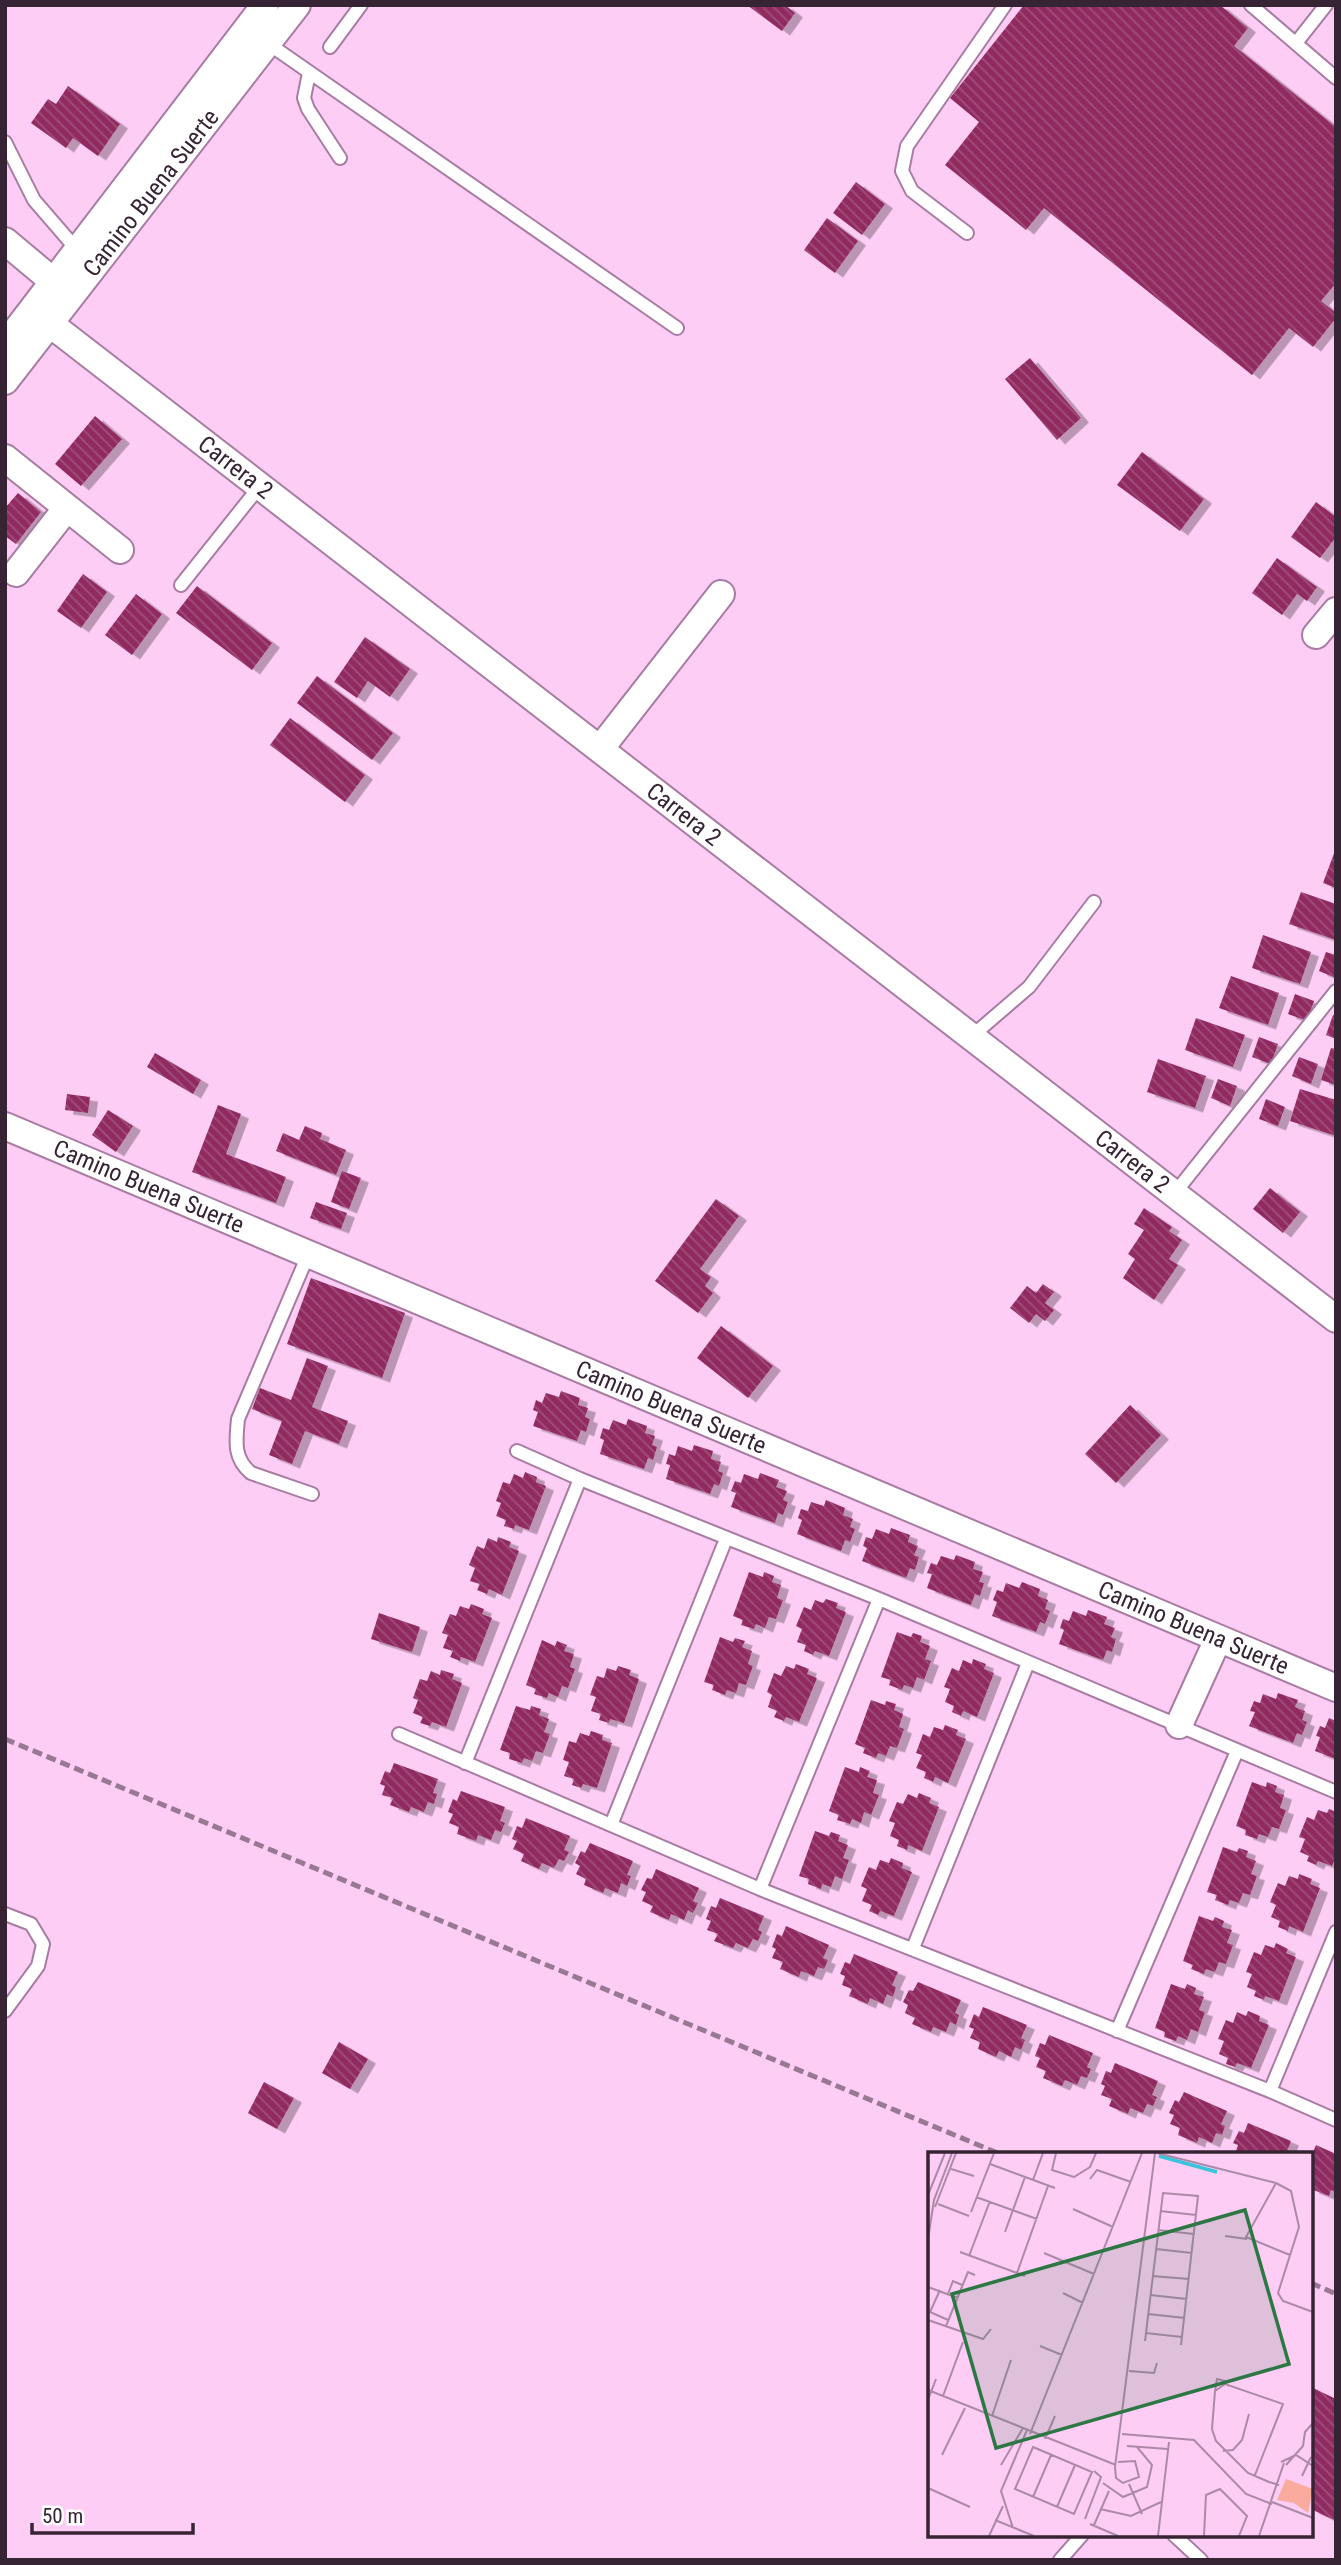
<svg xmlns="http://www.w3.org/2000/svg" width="1341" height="2565" font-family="'Roboto Condensed',sans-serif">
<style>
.building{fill:url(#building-back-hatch);filter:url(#shadow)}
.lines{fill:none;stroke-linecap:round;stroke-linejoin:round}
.lane-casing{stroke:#a87ca2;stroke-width:16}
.street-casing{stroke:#a87ca2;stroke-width:30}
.lane{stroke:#fff;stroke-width:12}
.street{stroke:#fff;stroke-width:26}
.rail{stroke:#997894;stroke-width:5;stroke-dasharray:10 5;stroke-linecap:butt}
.labels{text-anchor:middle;stroke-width:7;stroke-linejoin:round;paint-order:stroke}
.street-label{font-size:24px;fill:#362434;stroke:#fff}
.inset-river{fill:none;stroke:#38c4db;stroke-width:3.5}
.inset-road{fill:none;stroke:#ad89a8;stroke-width:2}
.view{fill:#2d7745;fill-opacity:0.15;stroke:#2d7745;stroke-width:3.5}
.inset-edge{fill:none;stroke:#362434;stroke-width:3.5}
</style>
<defs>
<pattern id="building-back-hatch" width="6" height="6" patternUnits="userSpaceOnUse" patternTransform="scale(1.75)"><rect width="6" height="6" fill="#922b62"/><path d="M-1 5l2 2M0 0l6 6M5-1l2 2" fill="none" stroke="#9e507a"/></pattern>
<filter id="shadow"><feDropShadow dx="8" dy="4.5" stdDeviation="0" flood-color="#0004"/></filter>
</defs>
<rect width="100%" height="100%" fill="#fdcdf5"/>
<!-- building -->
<path class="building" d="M747 5H785L795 13 782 31Z
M1024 5H1220L1248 28 1234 46 1336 127V283L1321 301 1336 313V318L1313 347 1289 328 1252 375 1044 208 1026 230 945 165 979 122 950 98Z
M68 86 120 124 98 156 73 138 66 148 31 123 48 99 56 104Z
M856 182 885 204 862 235 833 213Z
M827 218 858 241 835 273 804 250Z
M1030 358 1081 418 1057 440 1005 379Z
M95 416 122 439 81 486 55 464Z
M1142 452 1204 499 1180 531 1117 485Z
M18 493 41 512 16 544 5 536V508Z
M1316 502 1336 517V537L1320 558 1291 537Z
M1277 558 1317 587 1307 601 1297 594 1282 615 1252 593Z
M83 574 107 592 81 628 57 611Z
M197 586 272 643 252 670 176 613Z
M136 594 162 614 132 655 105 635Z
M365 637 410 669 390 697 368 681 357 698 334 682Z
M317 676 393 733 372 760 297 703Z
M290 718 365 775 345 802 270 745Z
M1336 848V888L1323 883Z
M1301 892 1336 904V940L1289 924Z
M1263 935 1311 952 1300 984 1252 968Z
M1326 952 1336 955V978L1319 971Z
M1231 976 1279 993 1268 1025 1219 1008Z
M1295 994 1314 1001 1307 1021 1288 1014Z
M1333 1015 1336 1016V1039L1326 1035Z
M1196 1018 1245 1035 1233 1067 1185 1050Z
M1259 1037 1278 1044 1271 1064 1252 1057Z
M1331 1048 1336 1049V1085L1321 1080Z
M155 1053 201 1080 193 1094 147 1067Z
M1299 1057 1318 1064 1311 1084 1292 1076Z
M1158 1059 1206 1076 1195 1108 1147 1092Z
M1218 1079 1237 1086 1230 1106 1211 1098Z
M1300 1089 1336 1100V1136L1290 1121Z
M67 1094 90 1097 88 1113 65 1110Z
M1266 1099 1285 1107 1278 1126 1259 1119Z
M218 1105 241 1114 226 1154 286 1177 276 1203 192 1172Z
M108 1110 133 1126 116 1152 92 1135Z
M305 1126 322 1133 320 1139 346 1150 336 1175 276 1151 283 1133 299 1140Z
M342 1171 361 1178 349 1209 331 1202Z
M1270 1188 1300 1212 1283 1233 1253 1209Z
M716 1199 739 1216 700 1269 711 1277 705 1286 713 1293 698 1313 655 1281Z
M316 1202 347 1213 341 1229 310 1218Z
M1144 1208 1172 1227 1169 1231 1182 1240 1169 1259 1178 1265 1154 1300 1123 1278 1135 1259 1128 1254 1144 1230 1134 1224Z
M311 1278 405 1313 382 1378 287 1344Z
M1043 1284 1054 1292 1045 1303 1054 1310 1045 1321 1036 1314 1029 1323 1010 1308 1027 1286 1036 1293Z
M721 1326 773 1366 748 1398 697 1358Z
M307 1358 328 1366 312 1407 348 1421 339 1444 305 1431 292 1464 269 1455 282 1421 252 1409 260 1388 291 1400Z
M561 1391 580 1398 578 1405 588 1408 585 1417 590 1419 586 1432 581 1430 577 1441 533 1426 538 1412 533 1410 536 1400 542 1403 546 1393 559 1397Z
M1130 1405 1161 1435 1116 1483 1085 1454Z
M628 1419 647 1426 645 1433 655 1436 652 1445 657 1447 653 1460 648 1458 644 1469 600 1454 604 1440 600 1438 603 1428 609 1430 613 1420 626 1425Z
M694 1445 713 1451 711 1459 721 1462 718 1471 723 1473 719 1486 714 1484 710 1494 666 1479 670 1465 666 1464 669 1454 675 1456 678 1446 692 1451Z
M525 1472 537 1477 536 1482 546 1486 529 1530 515 1525 514 1529 504 1526 506 1520 496 1516 501 1503 496 1501 503 1482 510 1484 514 1474 523 1478Z
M760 1473 779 1480 776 1487 787 1491 783 1500 788 1502 783 1515 778 1513 775 1523 731 1507 736 1493 731 1491 735 1481 741 1483 744 1474 758 1479Z
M826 1500 845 1508 843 1515 853 1519 850 1527 855 1529 850 1542 845 1540 841 1551 797 1534 802 1520 798 1518 801 1509 808 1511 811 1502 824 1506Z
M891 1528 910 1535 908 1542 918 1546 914 1555 919 1557 915 1570 910 1568 906 1578 862 1561 867 1548 863 1546 866 1537 872 1539 876 1529 889 1534Z
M498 1537 511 1542 509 1547 519 1551 502 1595 489 1589 487 1594 477 1590 480 1584 470 1581 475 1568 469 1565 477 1546 484 1549 488 1538 497 1542Z
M956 1555 975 1562 973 1569 983 1572 979 1582 984 1583 980 1596 975 1594 971 1605 927 1588 932 1574 927 1573 931 1563 937 1565 941 1556 954 1560Z
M749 1572 763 1577 764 1572 774 1576 772 1582 781 1585 777 1598 783 1600 776 1619 769 1617 765 1628 756 1624 754 1629 741 1625 743 1620 733 1616Z
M1022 1582 1040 1589 1038 1596 1048 1600 1045 1609 1050 1611 1045 1624 1040 1622 1036 1632 992 1616 997 1602 993 1600 997 1590 1003 1592 1006 1583 1019 1588Z
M826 1599 838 1603 836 1608 846 1612 829 1656 815 1651 813 1655 804 1651 806 1645 797 1642 802 1629 796 1626 804 1607 811 1610 815 1600 823 1603Z
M471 1604 484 1609 482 1614 492 1618 475 1662 461 1657 460 1661 450 1657 453 1651 443 1648 448 1635 442 1633 450 1614 456 1616 460 1606 469 1609Z
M1088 1610 1107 1617 1104 1624 1115 1628 1111 1637 1116 1639 1112 1652 1107 1650 1103 1660 1059 1644 1064 1630 1060 1628 1063 1619 1069 1621 1073 1611 1086 1616Z
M379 1613 420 1627 412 1652 371 1639Z
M897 1632 911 1637 913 1633 922 1636 920 1642 930 1646 925 1659 931 1661 924 1680 917 1677 913 1688 904 1685 902 1690 889 1685 891 1680 881 1677Z
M720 1637 733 1642 735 1638 745 1641 742 1647 752 1651 748 1664 753 1666 746 1685 739 1683 736 1693 727 1690 725 1695 712 1690 714 1685 704 1682Z
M542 1640 555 1646 557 1641 567 1645 564 1651 574 1654 570 1667 575 1669 568 1688 562 1686 558 1697 549 1693 547 1698 534 1694 536 1689 526 1685Z
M973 1659 986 1664 984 1669 994 1673 977 1717 963 1711 961 1716 952 1712 954 1706 945 1702 950 1689 944 1687 952 1668 959 1671 963 1660 972 1664Z
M796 1664 809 1669 807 1674 817 1678 799 1722 786 1717 784 1721 774 1717 777 1711 768 1707 772 1695 767 1692 774 1673 781 1676 786 1666 794 1669Z
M618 1666 631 1670 629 1675 639 1679 624 1723 610 1719 609 1723 599 1720 601 1714 591 1711 596 1697 590 1695 597 1676 604 1678 607 1668 616 1671Z
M441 1670 454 1674 452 1679 462 1683 446 1727 432 1722 430 1726 420 1723 423 1717 413 1713 418 1700 413 1698 420 1679 427 1681 431 1671 440 1675Z
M1278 1693 1298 1700 1295 1707 1305 1711 1302 1720 1307 1722 1302 1735 1297 1733 1293 1743 1249 1726 1255 1712 1250 1711 1254 1701 1260 1703 1263 1694 1276 1699Z
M871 1700 885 1705 886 1701 896 1704 894 1710 903 1714 899 1727 904 1729 897 1748 890 1746 886 1756 878 1753 876 1758 863 1753 865 1748 855 1744Z
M516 1706 530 1710 531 1706 541 1709 539 1715 549 1719 544 1732 550 1734 543 1753 536 1751 532 1761 524 1758 522 1763 509 1759 510 1753 500 1750Z
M1329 1718 1336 1721V1759L1315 1751 1320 1737 1316 1736 1320 1726 1325 1728Z
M945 1725 958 1730 956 1735 966 1739 948 1783 935 1777 933 1782 924 1778 926 1772 916 1768 922 1755 916 1753 923 1734 930 1737 934 1727 943 1730Z
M591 1731 603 1735 602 1740 612 1743 597 1788 583 1784 581 1788 572 1785 574 1779 564 1776 569 1762 563 1760 569 1741 576 1743 580 1733 589 1736Z
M394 1763 438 1779 433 1793 437 1794 434 1804 428 1802 424 1812 411 1807 409 1812 390 1805 393 1798 382 1795 385 1786 380 1784 385 1771 390 1773Z
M845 1767 859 1772 860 1767 870 1771 867 1777 877 1780 873 1793 879 1795 871 1815 864 1812 861 1823 852 1819 850 1824 837 1820 839 1815 829 1811Z
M1252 1782 1266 1787 1267 1782 1277 1786 1275 1792 1284 1795 1280 1808 1286 1810 1279 1829 1272 1827 1268 1837 1259 1834 1257 1839 1245 1835 1246 1830 1236 1826Z
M461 1791 505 1807 500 1821 505 1823 501 1832 495 1830 491 1840 478 1835 476 1841 457 1834 459 1827 449 1823 453 1814 448 1812 453 1799 457 1801Z
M919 1793 931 1798 929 1803 939 1807 922 1851 908 1845 907 1850 897 1846 899 1840 890 1836 895 1823 889 1821 897 1802 903 1804 908 1794 917 1798Z
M1329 1809 1336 1812V1856L1332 1866 1318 1861 1316 1865 1307 1861 1309 1856 1300 1852 1305 1839 1299 1837 1307 1817 1314 1820 1318 1810 1327 1813Z
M526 1818 570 1836 564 1850 569 1852 564 1861 559 1859 554 1868 542 1863 539 1869 521 1861 524 1854 513 1849 517 1841 512 1839 517 1826 522 1828Z
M815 1831 829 1836 831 1832 840 1835 838 1841 848 1845 843 1858 849 1860 842 1879 835 1876 831 1887 822 1884 821 1889 808 1884 809 1879 799 1876Z
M590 1843 633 1861 627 1875 631 1876 627 1886 621 1883 618 1893 605 1888 603 1893 584 1885 586 1879 576 1874 580 1866 575 1863 581 1851 585 1853Z
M1223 1847 1237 1852 1239 1848 1248 1851 1246 1857 1256 1861 1251 1874 1257 1876 1250 1895 1243 1893 1239 1903 1230 1900 1228 1905 1215 1900 1217 1895 1207 1892Z
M891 1858 903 1863 902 1868 912 1872 894 1916 880 1911 878 1915 869 1911 872 1905 862 1901 867 1889 861 1886 869 1867 876 1870 880 1860 889 1863Z
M656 1869 699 1888 693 1901 698 1903 693 1913 688 1910 684 1920 671 1914 669 1920 650 1912 653 1906 642 1901 646 1892 641 1890 647 1878 652 1879Z
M1299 1874 1312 1879 1310 1884 1320 1888 1303 1932 1289 1926 1288 1931 1278 1927 1280 1921 1271 1917 1276 1905 1270 1902 1278 1883 1285 1886 1289 1876 1298 1879Z
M720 1898 764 1916 758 1930 762 1932 758 1941 753 1939 748 1948 736 1943 733 1948 714 1941 718 1934 707 1930 711 1921 706 1919 711 1906 716 1908Z
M1199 1916 1213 1921 1215 1917 1224 1921 1222 1927 1232 1930 1227 1943 1233 1945 1226 1964 1219 1962 1215 1972 1206 1969 1204 1974 1191 1969 1193 1965 1183 1961Z
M786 1926 829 1945 823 1958 828 1960 824 1969 818 1967 814 1976 801 1971 799 1977 780 1969 783 1962 772 1958 776 1949 772 1947 777 1934 782 1936Z
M1276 1943 1288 1949 1286 1953 1296 1957 1279 2001 1265 1996 1264 2000 1254 1996 1256 1991 1247 1987 1252 1974 1246 1972 1254 1952 1261 1955 1265 1945 1274 1948Z
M854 1954 898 1972 892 1985 896 1987 893 1997 887 1994 883 2004 870 1998 868 2004 849 1996 852 1989 842 1985 845 1976 840 1974 845 1962 850 1964Z
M918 1982 961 2000 955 2013 959 2015 956 2025 950 2022 946 2032 933 2027 931 2032 912 2024 915 2018 905 2013 908 2005 903 2002 909 1990 913 1991Z
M1171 1984 1185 1989 1187 1984 1196 1988 1194 1994 1204 1997 1199 2010 1205 2012 1198 2032 1191 2029 1187 2040 1178 2036 1176 2041 1164 2037 1165 2032 1155 2028Z
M983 2007 1027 2025 1021 2038 1025 2040 1021 2050 1015 2047 1011 2057 999 2051 996 2057 978 2049 980 2042 970 2038 974 2029 969 2027 974 2014 979 2017Z
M1248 2011 1260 2016 1259 2021 1269 2025 1251 2068 1237 2063 1235 2067 1226 2064 1228 2058 1219 2054 1224 2041 1218 2039 1226 2020 1233 2023 1237 2012 1246 2016Z
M1049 2035 1093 2053 1087 2067 1091 2069 1087 2078 1081 2076 1077 2085 1065 2080 1062 2086 1043 2078 1046 2071 1036 2067 1040 2058 1035 2056 1040 2043 1045 2045Z
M339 2042 368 2059 350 2089 322 2073Z
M1115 2063 1158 2081 1152 2095 1157 2097 1153 2106 1147 2104 1143 2113 1130 2108 1128 2114 1109 2106 1112 2099 1101 2095 1105 2086 1101 2084 1106 2071 1111 2073Z
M264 2082 294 2098 277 2129 248 2113Z
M1184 2092 1227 2111 1221 2124 1225 2126 1222 2135 1216 2133 1212 2143 1199 2137 1197 2143 1178 2135 1180 2128 1170 2124 1174 2115 1169 2113 1175 2100 1179 2102Z
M1248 2123 1291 2141 1286 2154H1235L1238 2145 1233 2143 1239 2131 1244 2133Z
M1316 2145 1336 2154V2192L1331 2190 1329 2196 1311 2189V2157Z
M1311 2387 1336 2399V2521L1311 2509Z"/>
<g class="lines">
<!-- lane casing -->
<g class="lane-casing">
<path id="lane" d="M1251 5 1336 78
M266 42 677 328
M1296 43 1326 5
M330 47 361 5
M309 73 304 98 308 109 340 158
M5 142 34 200 78 251
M967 233 912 191 902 171 907 146 1005 5
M181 585 260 486
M972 1036 1029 987 1094 902
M1174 1194 1336 991
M308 1255 238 1419C236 1441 233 1458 251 1473L312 1494
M580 1479 879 1599 1336 1792
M399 1734 760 1889 1270 2091 1336 2120
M465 1763 580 1479 517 1451
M611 1825 726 1539
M760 1889 879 1599
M5 1914 31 1924 43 1944 38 1966 5 2011
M913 1948 1028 1663
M1117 2031 1237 1751
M1270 2091 1336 1932
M1174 2535 1201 2560
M1060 2560 1082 2535"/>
</g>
<!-- street casing -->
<g class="street-casing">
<g id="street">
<path d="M5 241 66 292"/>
<path id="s1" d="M34 308 49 323 1336 1319"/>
<path d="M5 345 265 5"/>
<path id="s2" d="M5 381 297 5"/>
<path d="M5 458 120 550"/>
<path d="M16 573 66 509"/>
<path d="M1316 635 1336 611"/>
<path d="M600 749 721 594"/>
<path id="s3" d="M5 1126 1336 1688"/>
<path d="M1179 1725 1218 1639"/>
</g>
</g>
<!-- lane -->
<use href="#lane" class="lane"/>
<!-- street -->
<use href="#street" class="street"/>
<!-- rail -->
<path class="rail" d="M5 1739 1000 2154
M1311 2283 1336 2294"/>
</g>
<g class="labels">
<!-- street labels -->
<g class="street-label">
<text dy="8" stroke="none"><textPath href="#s2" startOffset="238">Camino Buena Suerte</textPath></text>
<text dy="8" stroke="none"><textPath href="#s1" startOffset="257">Carrera 2</textPath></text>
<text dy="8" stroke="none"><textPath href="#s1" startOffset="824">Carrera 2</textPath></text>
<text dy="8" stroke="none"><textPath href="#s1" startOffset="1391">Carrera 2</textPath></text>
<text dy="8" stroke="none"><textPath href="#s3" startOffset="156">Camino Buena Suerte</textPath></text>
<text dy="8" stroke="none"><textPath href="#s3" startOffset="723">Camino Buena Suerte</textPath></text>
<text dy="8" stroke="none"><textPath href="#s3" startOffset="1290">Camino Buena Suerte</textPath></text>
</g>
</g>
<!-- overview -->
<g transform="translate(928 2152)">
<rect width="385" height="385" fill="#fdcdf5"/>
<path d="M358 327 385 337 380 361 366 351 349 348Z" fill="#f9ac9d"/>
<path class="inset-river" d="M231 4 289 20"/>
<path class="inset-road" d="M128 1 124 18 146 25 162 15 168 1M229 1 348 31 363 39 371 75 350 141 355 149 385 160M62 12 127 36M23 17 46 24M162 27 169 18 203 30M105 28 115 1M348 31 318 85 362 103M0 43 17 1M48 45 109 67M10 52 41 64M7 55 28 1M145 57 185 75M232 59 268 63M43 60 66 1M230 78 266 82M77 80 97 25M297 84 319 87M0 87 6 48 24 1M228 97 264 101M32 100 97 124M116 101 166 122M41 104 62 49M89 121 120 34M224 124 261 127M0 135 30 146M12 138 2 160 20 168M135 141 155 151M20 142 25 129 34 133M222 143 259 147M220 162 257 166M0 168 55 187 63 177M18 174 40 120 47 123M218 181 235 41 270 44 253 193M217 189 218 181 254 185M112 194 134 203M201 219 226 221 229 211M0 238 188 313M287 239 289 227 301 230M15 244 35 190M0 248 8 227M64 264 83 208M102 282 214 1M194 282 266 288 318 342 344 352M117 287 127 264M199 294 240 297M105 295 164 320 146 362 87 337ZM295 299 305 298 314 288 321 262M14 303 37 256M353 310 368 303 385 314M73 313 95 276M358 313 375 294 377 280 385 271M187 315 227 1M187 315 188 326 195 331 211 325 207 309 190 310M327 323 355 252 297 232 287 239 284 277 288 289 320 321 341 330 351 333M374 324 383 305M175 331 195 345 219 335 224 313 209 295M201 332 214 362M0 336 42 355M105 345 123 303M344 350 385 366M129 355 147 313M172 357 203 364 233 350M157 367 173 325 166 319M67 368 106 384M162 372 190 384M166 373 181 339M85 376 73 339 99 278M61 384 75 354M230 384 241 290M276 384 278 343 292 337 319 364 311 384M331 384 356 311"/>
<path class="view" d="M317 58 361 212 68 296 24 142Z"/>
<rect width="385" height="385" class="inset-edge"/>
</g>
<!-- border -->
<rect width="1341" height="2565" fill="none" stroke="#362434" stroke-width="14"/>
<!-- scale -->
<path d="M32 2523v10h161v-10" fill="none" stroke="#362434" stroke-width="3.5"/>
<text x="42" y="2523" font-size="21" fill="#362434" stroke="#ffffff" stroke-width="5" paint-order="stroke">50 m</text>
</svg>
